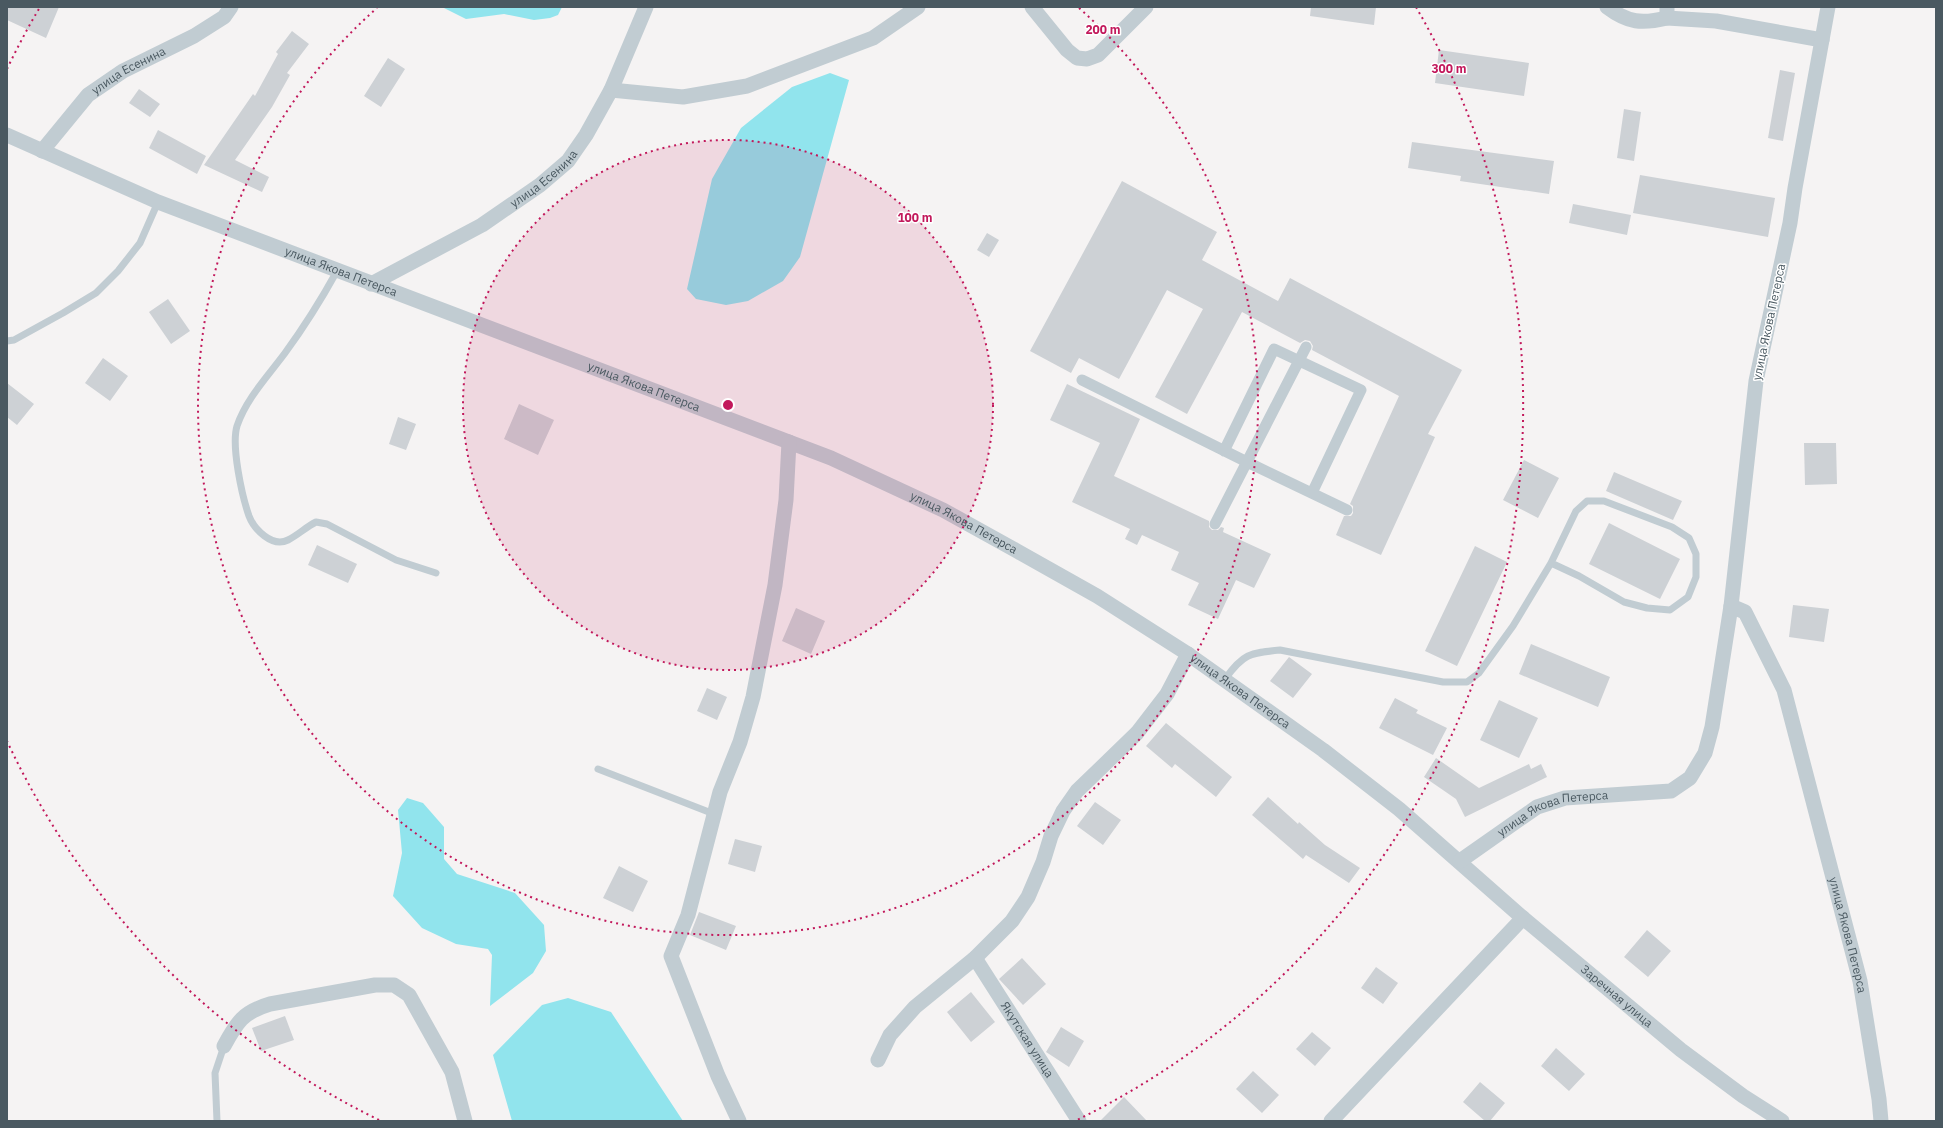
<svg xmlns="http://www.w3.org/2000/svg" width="1943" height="1128" font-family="'IBM Plex Sans',sans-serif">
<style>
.water{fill:#91e4ed}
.building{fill:#cdd1d5}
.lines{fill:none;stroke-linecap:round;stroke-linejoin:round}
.service{stroke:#c1ccd2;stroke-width:7}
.pedestrian{stroke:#c1ccd2;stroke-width:11}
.minor{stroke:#c1ccd2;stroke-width:15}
.ring{fill:none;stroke:#c2185b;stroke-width:2;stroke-dasharray:2 4}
.labels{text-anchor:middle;stroke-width:3;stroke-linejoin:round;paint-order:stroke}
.street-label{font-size:12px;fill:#4a5961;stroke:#fff}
.centre{fill:#c2185b;stroke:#fff;stroke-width:2}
.ring-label{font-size:12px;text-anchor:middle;font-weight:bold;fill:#c2185b;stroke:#fff;stroke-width:3;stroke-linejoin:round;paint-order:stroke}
</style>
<rect width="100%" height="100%" fill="#f5f3f3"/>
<!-- water -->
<path class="water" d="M442 7H562L558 15 550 18 534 20 504 14 466 19Z
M830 73 849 80 800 257 783 281 748 301 726 305 696 299 687 289 712 179 741 128 792 87Z
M407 798 423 803 444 827V859L457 874 515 893 544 925 546 951 533 973 490 1006 492 955 488 949 456 944 422 928 393 896 402 853 398 810Z
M568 998 611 1012 683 1121H512L493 1055 542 1005Z"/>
<!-- building -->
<path class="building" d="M7 7H59L46 38 7 20Z
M1311 7H1376L1374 25 1310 16Z
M292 31 309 44 287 73 290 75 272 107 235 160 269 177 262 192 204 165 253 94 255 96 278 54 276 52Z
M1439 50 1529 63 1524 96 1435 83Z
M388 58 405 69 381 107 364 96Z
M1780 70 1795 73 1783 141 1768 138Z
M139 89 160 104 150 117 129 103Z
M1624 109 1641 112 1634 161 1617 158Z
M158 130 206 156 197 174 149 148Z
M1412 142 1554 161 1549 194 1460 181 1461 176 1408 168Z
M1640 175 1775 198 1768 237 1633 213Z
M1122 181 1217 232 1202 260 1278 301 1290 278 1462 370 1428 434 1435 437 1381 555 1336 535 1344 516H1351L1353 513V506L1350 504 1399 396 1312 350 1313 346 1310 341 1305 340 1300 343 1242 312 1187 414 1155 397 1203 309 1167 290 1119 379 1079 358 1071 373 1030 351Z
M1573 204 1631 215 1627 235 1569 223Z
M987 233 999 240 989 257 977 250Z
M168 299 190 331 171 344 149 312Z
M103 358 128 376 110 401 85 383Z
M7 383 34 404 17 425 7 417Z
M1067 384 1140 419 1114 476 1209 521V527L1212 530H1218L1221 527 1224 528 1223 532 1271 554 1254 588 1236 580 1218 619 1188 605 1199 583 1171 570 1179 552 1142 535 1137 545 1125 539 1130 529 1072 502 1100 443 1050 420Z
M519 404 554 420 538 455 504 439Z
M398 417 416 424 406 450 389 444Z
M1804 443H1836L1837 484 1805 485Z
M1524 460 1559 478 1538 518 1503 500Z
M1614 472 1682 501 1673 520 1606 491Z
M1609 523 1680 559 1660 599 1589 564Z
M317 545 357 564 348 583 308 565Z
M1475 546 1507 562 1457 666 1425 651Z
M1793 605 1829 609 1824 642 1789 637Z
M796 608 825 621 811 654 782 641Z
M1531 644 1610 677 1598 707 1519 674Z
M1289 657 1312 674 1293 698 1270 681Z
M707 688 727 697 717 720 697 711Z
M1395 698 1418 710 1416 713 1447 728 1433 755 1379 728Z
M1499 700 1538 718 1519 758 1480 740Z
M1166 723 1232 777 1216 797 1175 764 1172 768 1146 746Z
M1436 758 1479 788 1529 764 1531 769 1541 764 1547 777 1465 817 1456 799 1424 777Z
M1268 797 1298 824 1299 822 1325 845 1360 868 1349 883 1306 855 1303 859 1252 815Z
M1095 802 1121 820 1103 845 1077 826Z
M735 839 762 846 755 872 728 864Z
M619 866 648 881 633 912 603 898Z
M699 912 736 926 726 950 690 935Z
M1647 930 1671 951 1648 977 1624 957Z
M1022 958 1046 984 1023 1005 999 979Z
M1376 967 1398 983 1383 1004 1361 988Z
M971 992 995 1022 971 1042 947 1012Z
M285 1016 294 1040 261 1051 252 1028Z
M1061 1027 1084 1041 1069 1067 1046 1052Z
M1312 1032 1331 1048 1315 1066 1296 1049Z
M1556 1048 1585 1074 1569 1091 1541 1066Z
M1253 1071 1279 1095 1262 1113 1236 1089Z
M1480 1082 1505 1103 1490 1121H1485L1463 1102Z
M1124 1097 1147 1121H1100Z"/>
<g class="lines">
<!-- service -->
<path class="service" d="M337 271C321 300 304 327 285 353 268 376 246 399 237 426 231 446 242 496 249 516 254 529 272 548 288 540 298 535 306 527 316 522L327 524 396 560 436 573
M7 341 14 340 63 313 96 293 118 271 140 243 158 202
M1225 679C1243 654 1249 653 1280 650L1443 682H1467L1479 673 1513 626 1551 563 1576 511 1587 501H1604L1672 527 1689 538 1696 554V577L1688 597 1670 610 1647 608 1624 602 1579 576 1551 563
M598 769 714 814
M217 1121 215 1073 224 1046"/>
<!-- pedestrian -->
<path class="pedestrian" d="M1082 380 1247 462 1347 510
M1224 451 1274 349 1361 390 1312 493
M1215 524 1306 347"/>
<!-- minor -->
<g class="minor">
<path d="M1032 7 1067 50 1077 58 1087 59 1098 55 1146 7"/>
<path d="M1607 7C1628 23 1642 24 1667 18"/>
<path d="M1667 7V18L1716 21 1822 40"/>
<path id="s1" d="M1828 7 1795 188 1790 223 1756 381 1731 606 1745 612 1784 690 1860 981 1879 1099 1881 1121"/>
<path d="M611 90 683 97 747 86 873 38 918 7"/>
<path id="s2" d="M7 135 158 202 831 458 943 510 1017 551 1097 596 1188 654 1323 750 1399 809 1523 918 1681 1050 1743 1096 1782 1121"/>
<path id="s3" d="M42 151 88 95 123 71 194 36 224 17 231 7"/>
<path id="s4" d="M371 284 482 225 540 185 568 161 586 135 611 90 646 7"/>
<path id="s5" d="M1460 861 1537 807 1565 798 1671 791 1690 778 1705 753 1712 727 1731 606"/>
<path id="s6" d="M975 958 1079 1121"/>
<path d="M224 1046C237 1022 243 1012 270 1004L375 985H394L409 995 452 1072 465 1121"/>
<path d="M878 1060 890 1035 915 1007 975 958 1012 921 1028 897 1043 862 1051 836 1063 811 1077 791 1137 733 1167 694 1188 654"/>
<path d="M739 1121 718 1076 671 956 688 915 720 792 740 742 753 697 775 585 786 500 789 442"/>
<path d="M1331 1121 1523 918"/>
</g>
</g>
<!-- distance rings -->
<circle cx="728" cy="405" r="265" fill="#c2185b" fill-opacity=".12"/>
<g class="ring">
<circle cx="728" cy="405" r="265"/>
<path d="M1079 8A530 530 0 1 1 377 8"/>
<path d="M379 1120A795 795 0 0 1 7 741M7 69A795 795 0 0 1 40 7M1416 7A795 795 0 0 1 1077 1120"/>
</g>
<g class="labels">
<!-- street labels -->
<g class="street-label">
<text dy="4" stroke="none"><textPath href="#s3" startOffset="120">улица Есенина</textPath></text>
<text dy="4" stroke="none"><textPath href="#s4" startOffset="203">улица Есенина</textPath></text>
<text dy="4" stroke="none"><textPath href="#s2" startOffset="361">улица Якова Петерса</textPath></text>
<text transform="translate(1769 322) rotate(-78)" y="4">улица Якова Петерса</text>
<text dy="4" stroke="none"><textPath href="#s2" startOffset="685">улица Якова Петерса</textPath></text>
<text dy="4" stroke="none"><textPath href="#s2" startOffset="1033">улица Якова Петерса</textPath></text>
<text dy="4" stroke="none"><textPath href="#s2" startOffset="1357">улица Якова Петерса</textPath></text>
<text dy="4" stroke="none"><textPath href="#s5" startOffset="107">улица Якова Петерса</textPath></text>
<text dy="4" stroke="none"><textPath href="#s1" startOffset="963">улица Якова Петерса</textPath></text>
<text dy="4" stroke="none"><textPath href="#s2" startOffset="1842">Заречная улица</textPath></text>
<text dy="4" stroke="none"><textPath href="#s6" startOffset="97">Якутская улица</textPath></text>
</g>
</g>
<circle cx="728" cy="405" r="6" class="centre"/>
<g class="ring-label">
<text x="1103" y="34">200 m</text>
<text x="1449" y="73">300 m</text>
<text x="915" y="222">100 m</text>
</g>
<!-- border -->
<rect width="1943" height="1128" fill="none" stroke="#4a5961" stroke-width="16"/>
</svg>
